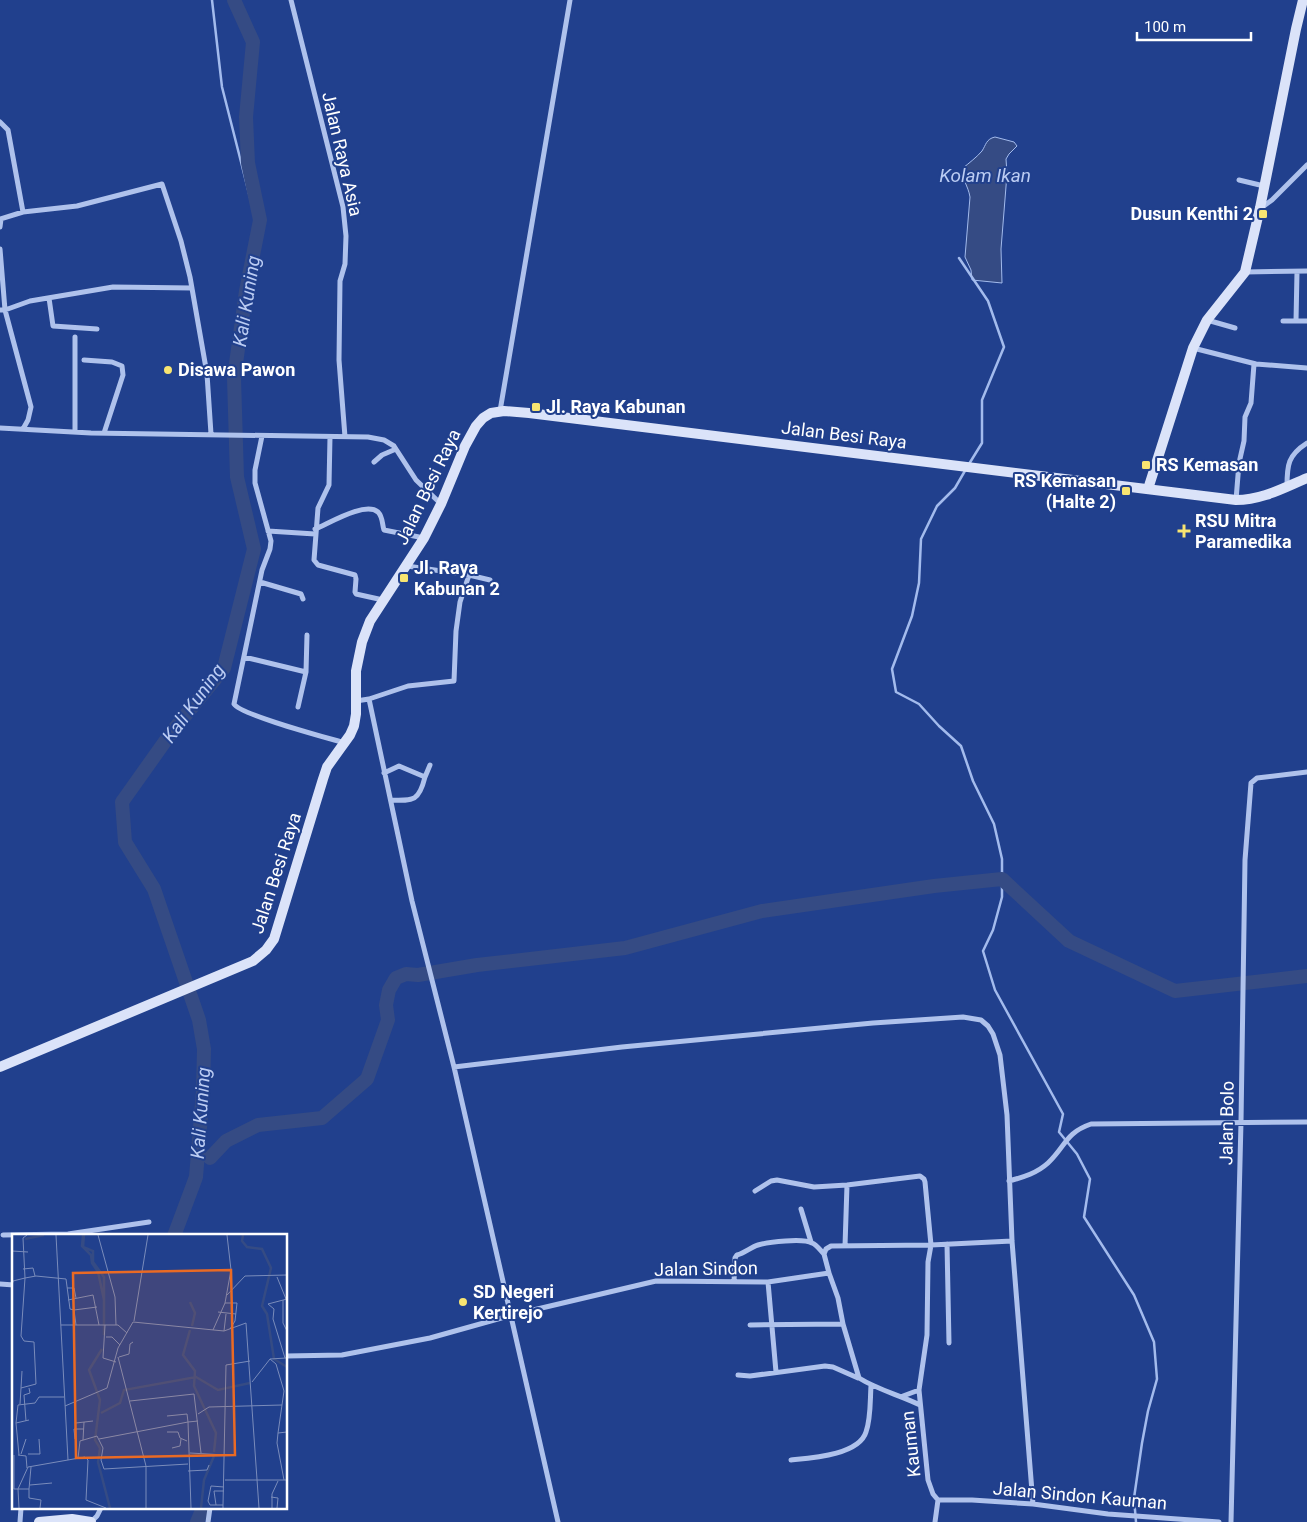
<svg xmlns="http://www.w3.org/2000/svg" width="1307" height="1522" font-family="Roboto,sans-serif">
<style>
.water{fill:#354b84;stroke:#a3bbed}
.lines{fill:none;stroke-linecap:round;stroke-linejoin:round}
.stream{stroke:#a3bbed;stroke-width:2.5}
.river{stroke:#354b84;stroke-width:14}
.street{stroke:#afc2ec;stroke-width:5}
.secondary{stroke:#dbe3f9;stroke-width:10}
.poi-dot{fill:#f8e571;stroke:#21408d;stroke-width:2}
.labels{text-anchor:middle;stroke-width:4;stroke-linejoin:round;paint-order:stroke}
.street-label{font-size:18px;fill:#fff;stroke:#21408d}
.poi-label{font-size:18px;font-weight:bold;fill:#fff;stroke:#21408d;text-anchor:start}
.water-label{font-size:19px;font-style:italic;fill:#bbccf3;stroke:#21408d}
.inset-river{fill:none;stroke:#354b84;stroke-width:2.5}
.inset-road{fill:none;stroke:#7a8cbb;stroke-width:1}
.view{fill:#ea6a24;fill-opacity:0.15;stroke:#ea6a24;stroke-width:2.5}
.inset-edge{fill:none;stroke:#fff;stroke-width:2.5}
</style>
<rect width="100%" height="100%" fill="#21408d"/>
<!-- water -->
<path class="water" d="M995 137 1014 142 1017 146 1009 154 1006 159 1007 174 1001 249 1002 283 972 280 971 270 965 257 970 197C968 185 962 181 963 168 969 163 977 157 982 151 986 145 986 139 995 137Z"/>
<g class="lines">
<!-- stream -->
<path class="stream" d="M212 0 222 87 256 221V227
M959 258 988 301 1004 347 982 400V443L969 464
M966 469 955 488 937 506 921 539 919 583 912 616 892 669 896 692 919 704 939 726 961 746 973 781 994 824 1002 859V897L993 930 983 951 995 990 1063 1114 1059 1132 1077 1154 1090 1179 1084 1217 1134 1295 1154 1342 1157 1379 1148 1411 1142 1443 1134 1498 1136 1522"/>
<!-- river -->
<path class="river" d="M210 1158 226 1141 258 1125 322 1118 367 1079 388 1020 386 1005 389 990 396 978 406 974 418 975 477 965 625 948 762 911 934 886 1002 879 1069 941 1175 991 1307 976
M174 1236 196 1177 203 1091 204 1049 199 1020 154 889 125 842 122 802 171 733 224 668 254 549 237 477 234 378 246 291 260 220 248 163 246 117 253 42 234 0
M197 1522 203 1508"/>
<!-- street -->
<path class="street" d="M291 0 343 207 346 236 345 264 340 281 339 360 345 437
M0 122 8 130 23 212
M1239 180 1264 186
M1261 208 1272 200 1307 165
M0 219 23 212 77 206 162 184 181 241 190 277 207 374 211 434
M0 227 1 219
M0 249 5 310 30 301 113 287 192 288
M1245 272 1307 271
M49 298 53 326 97 329
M0 310H5L31 407 28 420 23 429
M1207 320 1235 328
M1283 321H1307
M1296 321 1297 272
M75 337V432
M1193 348 1256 364 1307 368
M84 360 112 362 122 366 123 375 104 433
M500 411 570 0
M0 428 91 433 368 437 384 440 394 446 416 480 441 504
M262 436 255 470V483L271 541 270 549 262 570 234 704C241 715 328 738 345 743
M330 437 329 485 318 508 314 560 318 565 355 575 356 579 355 592 356 594 383 600
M374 462 382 455 396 449
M1287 486C1287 465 1288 455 1307 443
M1236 500 1239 463 1244 441 1245 417 1251 403 1254 364
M315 529C328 524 365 501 378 512 383 517 382 524 384 530L424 538
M268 531 315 534
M407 566 469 575
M260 582 301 594 303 599
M244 657 306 672 298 707
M306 672 307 635
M369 699 408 686 454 681 456 631 460 602 469 575 490 580
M356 701 369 699 412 901 454 1067 558 1522
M384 773 399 766 425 777 430 765
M391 800C414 801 419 801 425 777
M454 1067 622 1047 873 1023 963 1017 981 1020 988 1026 993 1034 1000 1055 1007 1115 1012 1241 1033 1504
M1009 1181C1024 1177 1037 1173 1048 1163 1066 1146 1065 1133 1091 1124L1307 1122
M755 1191 771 1181 777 1180 814 1187 847 1185 920 1176 924 1179 925 1182 931 1245 1012 1241
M801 1209 811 1242
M3 1235 68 1234 149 1222
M947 1244 949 1343
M845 1246 847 1185
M829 1273 838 1298 843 1324
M734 1282 735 1258 737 1255C745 1253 751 1247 758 1245 768 1242 803 1238 812 1243 817 1245 820 1250 824 1254
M768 1282 776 1372
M0 1284 14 1285
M750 1325 843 1324 859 1378C878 1390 900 1395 920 1405
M286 1356 342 1355 430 1338 512 1315 656 1281 768 1282 829 1273 824 1254 826 1249 831 1246 931 1245 928 1262 927 1335 919 1390 928 1480 933 1494 938 1500 935 1522
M738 1375 750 1376 825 1366 833 1367 858 1378
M903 1396 919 1390
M791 1460C811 1458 859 1455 866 1432 871 1418 870 1400 871 1386
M938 1500H972L1033 1504 1108 1514 1219 1522
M20 1522 21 1508
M91 1522 97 1516 101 1508
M208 1522 210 1508
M1231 1522 1241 1122 1245 860 1251 783 1257 778 1307 772"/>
<!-- secondary -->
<path class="secondary" d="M1148 489 1193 348 1207 320 1245 272 1260 208 1296 29 1303 0
M0 1067 253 961 266 950 274 939 323 779 327 767 350 735 354 726 356 714V671L362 642 370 621 424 538 441 504 465 446 476 426 483 418 491 413 504 411 529 413 1236 500C1262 500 1283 488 1307 478
M39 1522 72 1519 91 1522"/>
</g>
<!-- markers -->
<g class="poi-dot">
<rect x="1258" y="209" width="10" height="10" rx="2.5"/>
<circle cx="168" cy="370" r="5"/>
<rect x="531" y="402" width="10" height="10" rx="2.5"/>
<rect x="1141" y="460" width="10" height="10" rx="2.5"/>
<rect x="1121" y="486" width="10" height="10" rx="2.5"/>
<path d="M1181.5 523.5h5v5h5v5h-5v5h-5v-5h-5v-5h5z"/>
<rect x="399" y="573" width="10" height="10" rx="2.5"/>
<circle cx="463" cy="1302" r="5"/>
</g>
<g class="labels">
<!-- street labels -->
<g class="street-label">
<text transform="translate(342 154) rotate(77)" y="6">Jalan Raya Asia</text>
<text transform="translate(844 435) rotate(7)" y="6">Jalan Besi Raya</text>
<text transform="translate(428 487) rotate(-64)" y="6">Jalan Besi Raya</text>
<text transform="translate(276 873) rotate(-72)" y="6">Jalan Besi Raya</text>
<text transform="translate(1227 1123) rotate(-89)" y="6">Jalan Bolo</text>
<text transform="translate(706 1269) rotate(-1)" y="6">Jalan Sindon</text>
<text transform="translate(911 1444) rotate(-96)" y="6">Kauman</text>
<text transform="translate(1080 1496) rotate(5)" y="6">Jalan Sindon Kauman</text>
</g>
<!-- poi labels -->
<g class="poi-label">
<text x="1253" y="220" text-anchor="end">Dusun Kenthi 2</text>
<text x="178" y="376">Disawa Pawon</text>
<text x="546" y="413">Jl. Raya Kabunan</text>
<text x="1156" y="471">RS Kemasan</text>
<text x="1116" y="487" text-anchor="end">RS Kemasan<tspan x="1116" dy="21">(Halte 2)</tspan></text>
<text x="1195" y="527">RSU Mitra<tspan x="1195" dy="21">Paramedika</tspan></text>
<text x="414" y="574">Jl. Raya<tspan x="414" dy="21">Kabunan 2</tspan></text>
<text x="473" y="1298">SD Negeri<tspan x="473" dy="21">Kertirejo</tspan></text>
</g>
<!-- water labels -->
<g class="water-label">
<text x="985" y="182">Kolam Ikan</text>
<text transform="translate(246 301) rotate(-81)" y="7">Kali Kuning</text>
<text transform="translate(193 703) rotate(-54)" y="7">Kali Kuning</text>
<text transform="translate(200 1113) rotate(-86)" y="7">Kali Kuning</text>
</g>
</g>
<!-- overview -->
<g transform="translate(12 1234)">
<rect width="275" height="275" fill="#21408d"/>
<path class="inset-river" d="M71 1 70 12 79 21 80 29 86 38 92 66M72 1 71 13 81 17V28L92 43V101M231 1 230 7 235 13 250 15 259 34 250 72 255 80 262 125 275 133M13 5 32 1M178 68 183 79 180 92M178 96 171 121 183 137 182 152 204 199 202 218M90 115 77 136 88 166 83 206 88 214 86 228 98 274M89 179 108 169 112 156 184 143 206 156 238 149M189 274 192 246 202 222"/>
<path class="inset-road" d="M15 1 11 4 13 44 24 42 54 45 58 75 62 76 64 91M44 1 56 226M86 1 103 63 104 91M0 17 16 18M11 35 21 34 23 42M265 43 274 65M0 52 1 47 13 44 9 102 12 107 22 108 24 150 9 154 8 170M55 54H62L64 64M215 61 233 42 275 41M61 65 62 76 85 73M56 66 81 61 87 91M271 66V89L275 97M213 69H225L223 87 218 95M206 78 224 80M122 87 136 1M49 91H106L115 99M93 91 91 124 104 128M201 96 213 69 219 36 215 1M212 97 214 80M94 103H100L108 111M106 123 134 232V274M107 123 117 120 118 110 121 108M273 124 261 85 262 75 256 70 275 65M258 125 264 130 272 157 266 199 275 198M240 148 258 125 274 124M9 154 10 137M118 167 182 160 189 219M53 172 95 154 106 114 121 88 212 97 234 89 247 274M186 180 197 173 270 171M155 182 175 180 176 188 186 187M14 187 12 161 18 159 17 154M4 189 6 171 23 169 27 163H52M64 189 81 187M155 198H166L168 204 175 207M266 199 265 209 272 246M63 205 62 195H72M87 205 176 188 179 274M71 206 72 188M160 214 168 212 169 205M178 219 213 221M9 220 14 205M16 220H28L27 205M2 221V255H17L19 233M6 221 14 222 15 234M7 221 4 189 17 186M66 224 68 207 85 202 91 214 89 226 92 235 176 230M176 237 195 236 197 231M213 246H275M18 251 40 249M17 255V264L29 266 28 274M259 263 266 264 265 274M204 271 202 257H212M211 271 214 131 238 127M7 274 6 255 16 233 73 223 76 226 74 266 94 274M211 274V271H198L196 267 199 252 212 253M260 274V260L266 247"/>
<path class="view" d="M219 36 223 221 64 224 61 39Z"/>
<rect width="275" height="275" class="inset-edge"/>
</g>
<!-- scale -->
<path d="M1137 32v8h114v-8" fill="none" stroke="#ffffff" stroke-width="2.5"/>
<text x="1144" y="32" font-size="15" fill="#ffffff" stroke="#21408d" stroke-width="4" paint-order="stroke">100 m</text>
</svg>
